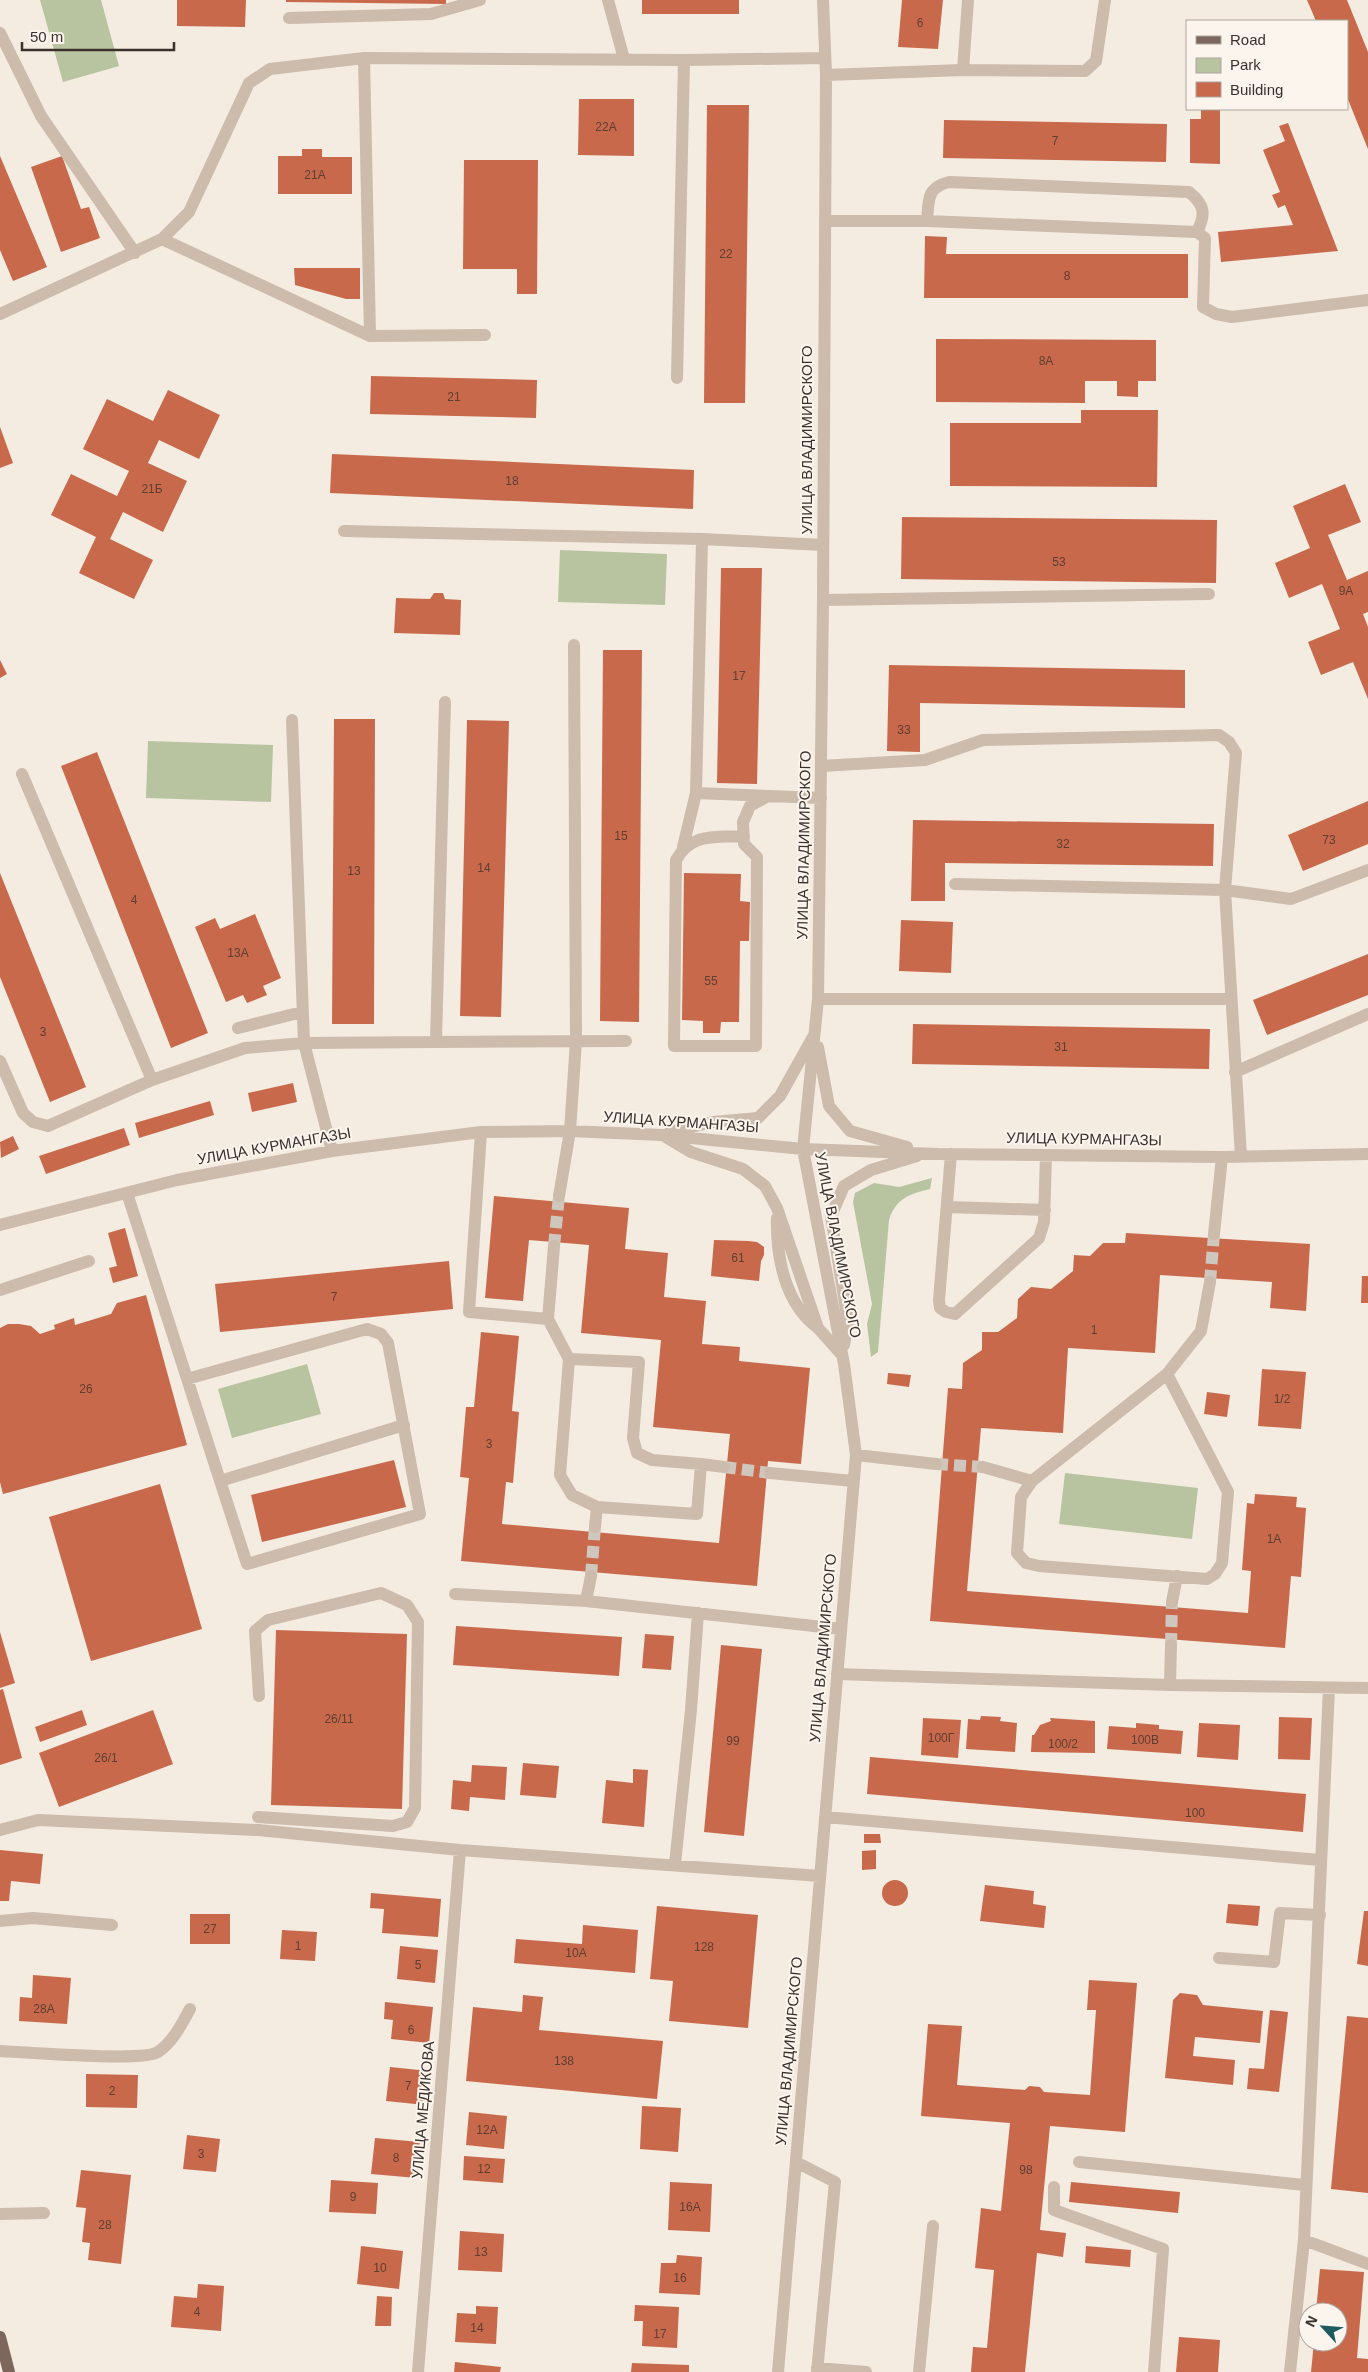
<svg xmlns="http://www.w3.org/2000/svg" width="1368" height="2372" font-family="Arial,sans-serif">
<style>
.green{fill:#b8c4a0}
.building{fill:#c8694b}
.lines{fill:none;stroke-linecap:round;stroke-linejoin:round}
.minor-tunnel{stroke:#cfc6bd;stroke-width:12;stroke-dasharray:12 6;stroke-linecap:butt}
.minor{stroke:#cdbbac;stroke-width:12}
.major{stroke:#7d675c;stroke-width:12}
.labels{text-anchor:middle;stroke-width:4;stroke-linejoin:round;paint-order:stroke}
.number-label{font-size:12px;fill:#5e3e33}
.street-label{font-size:15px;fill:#3b302b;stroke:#fbf5ee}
</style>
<rect width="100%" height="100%" fill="#f4ebe1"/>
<!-- green -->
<path class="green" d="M40 0H101L119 66 63 82Z
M560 550 667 554 665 605 558 602Z
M148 741 273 745 271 802 146 798Z
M932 1178 930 1189C910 1194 896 1198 889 1220L878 1352 871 1357 867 1324 872 1304 853 1202 855 1193 874 1183 899 1187Z
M307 1364 321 1414 232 1438 218 1389Z
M1065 1473 1198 1488 1192 1539 1059 1524Z"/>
<!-- building -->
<path class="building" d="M177 0H246L245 27 177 26Z
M286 0H446V4L286 2Z
M642 0H739V14H642Z
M902 0H943L938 49 898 47Z
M1307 0H1347L1368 52V149L1347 97V21H1316Z
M579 99H634V156L578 155Z
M707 105H749L745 403H704Z
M1201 109H1220V164L1190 163V119H1201Z
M944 120 1167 124 1166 162 943 158Z
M1288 123 1338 251 1221 262 1218 232 1293 225 1285 205 1278 208 1272 195 1280 192 1263 150 1285 141 1279 126Z
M302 149H322V157H352V194H278V156H302Z
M0 156 47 267 13 281 0 250Z
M62 156 81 209 89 207 100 238 61 252 31 167Z
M464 160H538L537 294H517V269H463Z
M925 236 947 237 946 254H1188V298H924Z
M294 268H360V299H346L295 285Z
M936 339 1156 340V381H1138V397L1117 396V381H1085V403L936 402Z
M371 376 537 380 536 418 370 414Z
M168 390 220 415 199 459 159 440 148 463 187 481 163 532 123 512 110 539 153 560 134 599 79 573 96 537 51 515 71 474 117 496 129 471 83 449 107 399 153 421Z
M1081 410H1158L1157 487 950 486V423H1081Z
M0 427 13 463 0 468Z
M332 454 694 470 693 509 330 493Z
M1345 484 1361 522 1328 535 1347 580 1368 571V612L1363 614 1368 627V699L1353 662 1321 675 1308 642 1340 629 1322 584 1289 598 1275 563 1310 548 1293 506Z
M902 517 1217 520 1216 583 901 579Z
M721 568H762L757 784 717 783Z
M434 593H443L445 599 461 600 460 635 394 633 396 598 430 599Z
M603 650H642L639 1022 600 1021Z
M0 660 7 674 0 678Z
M889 665 1185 670V708L920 703V752L887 751Z
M334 719H375L374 1024H332Z
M467 720 509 721 501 1017 460 1016Z
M97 752 208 1033 171 1048 61 766Z
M1368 801V844L1303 871 1288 835Z
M913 820 1214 824 1213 866 945 863V901H911Z
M0 873 86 1087 50 1102 0 977Z
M684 873 741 874 740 901 750 902 749 941H740L739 1022H721L720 1033H703V1021L682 1020Z
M255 914 281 978 263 986 267 995 247 1003 243 995 226 1002 195 927 215 918 220 929Z
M901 920 953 922 951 973 899 971Z
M1368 954V995L1267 1035 1253 1000Z
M913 1024 1210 1029 1209 1069 912 1064Z
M293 1083 297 1102 252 1112 248 1093Z
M210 1101 214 1115 139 1138 135 1123Z
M124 1128 130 1145 46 1174 39 1156Z
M13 1136 19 1149 1 1158 0 1142Z
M494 1196 629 1208 625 1249 668 1253 664 1297 706 1301 702 1344 740 1347 739 1361 810 1368 801 1464 768 1461 757 1586 461 1561 469 1478 460 1477 466 1407H474L481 1332 519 1336 512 1411 519 1412 513 1483 506 1482 502 1524 719 1543 730 1434 653 1427 661 1340 581 1333 589 1245 529 1240 523 1301 485 1298Z
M125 1228 138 1276 113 1283 109 1268 117 1266 108 1233Z
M1126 1233 1310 1244 1306 1311 1270 1308 1272 1282 1160 1275 1155 1353 1068 1348 1063 1433 981 1428 967 1591 1248 1613 1251 1571 1242 1570 1247 1503 1254 1504 1255 1494 1297 1497 1296 1507 1306 1508 1301 1577 1291 1576 1285 1648 930 1621 948 1388 962 1389 963 1363 982 1350V1332H998L1017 1318 1018 1299 1031 1287 1051 1289 1073 1271 1074 1255 1090 1256 1103 1243H1125Z
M714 1240 748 1241 757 1242 764 1247V1255L761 1261 759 1281 711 1276Z
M449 1261 453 1309 220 1332 215 1284Z
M1362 1276H1368V1303H1361Z
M146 1295 187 1445 3 1494 0 1482V1328L8 1324H19L31 1326 40 1334 55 1329 54 1325 74 1318 75 1325 111 1314 117 1303Z
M1262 1369 1306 1372 1301 1429 1258 1426Z
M888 1373 911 1375 909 1387 887 1384Z
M1207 1392 1230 1395 1227 1417 1204 1414Z
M394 1460 406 1507 262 1542 251 1495Z
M160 1484 202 1629 91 1661 49 1517Z
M456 1626 622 1637 619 1676 453 1665Z
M276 1630 407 1634 402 1809 271 1805Z
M0 1632 15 1683 0 1688Z
M645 1634 674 1636 671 1670 642 1668Z
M721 1645 762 1649 744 1836 704 1832Z
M3 1689 22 1758 0 1765V1690Z
M82 1710 87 1725 40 1742 35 1727Z
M153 1710 173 1764 59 1807 39 1753Z
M981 1716 1001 1717 1000 1721 1017 1723 1015 1752 966 1749 968 1719 980 1720Z
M1279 1717 1312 1718 1310 1760 1278 1759Z
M923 1718 961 1720 958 1758 921 1755Z
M1050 1718 1095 1721V1753L1031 1752 1032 1735H1034L1040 1725 1051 1721Z
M1136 1723 1159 1725V1729L1183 1731 1181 1754 1107 1749 1109 1726 1136 1728Z
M1199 1723 1240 1725 1238 1760 1197 1757Z
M870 1757 1306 1794 1303 1832 867 1794Z
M523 1763 559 1766 556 1798 520 1795Z
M472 1765 507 1767 505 1800 470 1797 469 1811 451 1809 453 1780 471 1782Z
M633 1769 648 1770 644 1827 602 1823 606 1780 633 1783Z
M864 1834H880L881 1843H864Z
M0 1850 43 1854 40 1884 11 1881 9 1901H0Z
M876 1850V1869L862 1870V1851Z
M882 1893a13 13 0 1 1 26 0a13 13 0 1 1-26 0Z
M985 1885 1034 1891 1033 1904 1046 1906 1044 1928 980 1921Z
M371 1893 441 1899 438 1937 382 1933 384 1909 370 1908Z
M1228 1904 1260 1906 1258 1926 1226 1923Z
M657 1906 758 1915 748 2028 669 2021 673 1981 650 1979Z
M1364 1911H1368V1966L1357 1964Z
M190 1914H230V1944H190Z
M583 1925 638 1930 635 1973 514 1963 516 1939 582 1944Z
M282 1930 317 1932 315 1961 280 1959Z
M400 1946 438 1950 435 1983 397 1979Z
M33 1975 71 1978 67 2024 19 2021 20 1997 32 1998Z
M1089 1980 1137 1983 1125 2132 1050 2126 1040 2230 1066 2233 1063 2257 1037 2253 1025 2372H971L973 2347 987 2348 994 2270 975 2268 981 2208 1001 2211 1010 2123 921 2116 928 2024 962 2026 957 2085 1025 2090 1029 2086 1040 2087 1044 2092 1090 2095 1096 2010H1087Z
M1180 1993 1197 1995 1203 2005 1263 2011 1260 2043 1195 2037 1193 2056 1235 2060 1233 2085 1165 2078 1173 2000Z
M523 1995 543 1997 539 2030 663 2041 657 2099 466 2081 473 2007 522 2012Z
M385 2002 433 2007 429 2043 391 2039 393 2020 384 2019Z
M1270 2010 1288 2012 1279 2092 1247 2089 1249 2068 1264 2069Z
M1347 2016 1368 2018V2193L1331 2189Z
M390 2067 429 2071 425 2105 386 2101Z
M86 2074 138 2075 137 2108 86 2107Z
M642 2106 681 2108 678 2152 640 2149Z
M469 2112 507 2116 504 2149 466 2145Z
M187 2135 220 2139 216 2172 183 2169Z
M375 2138 420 2142 417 2178 371 2174Z
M464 2156 505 2159 503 2183 463 2180Z
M81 2170 131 2175 121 2264 88 2260 90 2243 82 2242 86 2208 76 2207Z
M331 2180 378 2183 376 2214 329 2212Z
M670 2182 712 2184 710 2232 668 2230Z
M1071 2182 1180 2192 1178 2213 1069 2202Z
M460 2231 504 2234 502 2272 458 2270Z
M361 2246 403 2251 399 2289 357 2284Z
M1086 2246 1131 2250 1130 2267 1085 2263Z
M677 2255 702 2257 700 2295 659 2293 661 2263H676Z
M1320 2269 1364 2272 1357 2358 1368 2359V2372H1311L1314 2342H1338V2312H1316Z
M198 2284 224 2286 221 2331 171 2327 174 2296 197 2298Z
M377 2296 392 2297 391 2326H375Z
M635 2305 679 2307 677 2348 642 2346 643 2321H634Z
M476 2306 498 2307 496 2344 455 2342 457 2313 476 2314Z
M1179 2337 1220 2340 1218 2372H1176Z
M455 2362 501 2367 500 2372H454Z
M632 2363 689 2365V2372H631Z"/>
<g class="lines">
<!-- minor-tunnel -->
<path class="minor-tunnel" d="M554 1246 559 1196
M1210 1282 1214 1234
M936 1464 983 1467
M724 1467 770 1473
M591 1576 595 1527
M1171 1645 1172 1602"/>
<!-- minor -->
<path class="minor" d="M608 0 624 59
M289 18 431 14 480 0
M0 33 41 116 135 253
M364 58 370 336 485 335
M963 70 968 0
M826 75 963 70 1085 71 1096 61 1105 0
M825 221H927L1197 232 1205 238 1203 307 1216 314 1232 317 1368 300
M927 221C929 200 926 188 949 182L1189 192C1205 205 1206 214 1197 232
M162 239 370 336
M0 314 162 239 189 212 249 83 270 69 364 58 684 60 825 58
M677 378 684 60
M344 531 702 539 823 545
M702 539 696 793 821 798
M823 600 1209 594
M445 702 436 1042 626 1041
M292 720 304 1043 332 1151
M821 766 925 760 983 740 1219 735 1229 742 1236 753 1225 890 1241 1156
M22 774 152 1080 245 1048 304 1043 436 1042
M744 836C715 838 692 832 676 860L674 1046H756L757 857 744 844 743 822 750 806 768 796
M683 847 696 793
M955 884 1225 890 1291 899 1368 870
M818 999H1230
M238 1028 302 1012
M818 1047 829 1106 850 1131 907 1147
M0 1061 23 1113 33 1122 48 1126 152 1080
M1235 1072 1368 1014
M481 1132 469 1312 548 1319
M670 1132 713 1122 758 1118 780 1096 813 1037
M666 1137 691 1152 743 1169 765 1186 777 1208 818 1328 842 1355
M951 1154 939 1300 940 1308 946 1312 955 1314 1039 1238 1044 1222 1046 1155
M127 1193 247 1564 420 1514 388 1343 381 1334 367 1329 187 1379
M559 1196 570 1131 576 1041 574 645
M947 1207 1045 1210
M777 1218C776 1257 785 1304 818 1328
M0 1225 177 1180 332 1151 481 1132 570 1131 661 1135 803 1149 938 1154 1222 1157 1368 1154
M1214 1234 1222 1157
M554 1246 548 1319 569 1359 560 1475 572 1495 597 1507 697 1514 701 1464 652 1460 637 1453 633 1438 639 1362 569 1359
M0 1290 89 1261
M844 1345 848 1322 831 1216 844 1186 871 1170 917 1156
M1167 1374 1228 1492 1222 1563 1215 1574 1207 1579 1039 1566 1026 1563 1017 1553 1021 1497 1032 1481 1167 1374 1201 1331 1210 1282
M856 1455 936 1464
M701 1464 724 1467
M983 1467 1032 1481
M770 1473 853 1481
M220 1481 404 1425
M595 1527 597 1507
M455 1594 586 1601 841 1629
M586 1601 591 1576
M1172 1602 1177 1576
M837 1674 1170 1685 1368 1688
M1170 1685 1171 1645
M258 1817 393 1826 407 1822 415 1808 418 1622 407 1605 381 1593 268 1620 255 1631 259 1696
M825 1817 1320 1860
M0 1830 38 1820 258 1830 460 1850 820 1876
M675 1864 691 1710 698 1613
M0 1921 33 1918 112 1925
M1219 1958 1274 1962 1280 1913 1320 1915
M0 2051C24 2052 144 2062 158 2052 173 2042 181 2025 190 2009
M796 2162 835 2182 817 2372
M1079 2162 1305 2185
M1054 2187V2210L1163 2249 1154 2372
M0 2214 44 2213
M1304 2240 1368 2264
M817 2368 866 2372
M418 2372 460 1850
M778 2372 856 1455 844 1364 803 1149 818 999 823 600 826 75 823 0
M919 2372 933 2226
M1290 2372 1304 2240 1329 1688"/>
<!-- major -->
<path class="major" d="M0 2337 9 2372"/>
</g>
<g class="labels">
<!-- number labels -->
<g class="number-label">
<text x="920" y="27">6</text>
<text x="606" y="131">22А</text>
<text x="1055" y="145">7</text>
<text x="315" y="179">21А</text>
<text x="726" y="258">22</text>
<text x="1067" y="280">8</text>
<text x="1046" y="365">8А</text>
<text x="454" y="401">21</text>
<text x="512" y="485">18</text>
<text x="152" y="493">21Б</text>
<text x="1059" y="566">53</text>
<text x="1346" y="595">9А</text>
<text x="739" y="680">17</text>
<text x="904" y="734">33</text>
<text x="621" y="840">15</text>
<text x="1329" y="844">73</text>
<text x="1063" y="848">32</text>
<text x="484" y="872">14</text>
<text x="354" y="875">13</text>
<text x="134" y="904">4</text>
<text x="238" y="957">13А</text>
<text x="711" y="985">55</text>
<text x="43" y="1036">3</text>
<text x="1061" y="1051">31</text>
<text x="738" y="1262">61</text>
<text x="334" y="1301">7</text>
<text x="1094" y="1334">1</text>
<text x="86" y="1393">26</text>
<text x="1282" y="1403">1/2</text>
<text x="489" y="1448">3</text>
<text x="1274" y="1543">1А</text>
<text x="339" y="1723">26/11</text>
<text x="941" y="1742">100Г</text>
<text x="1145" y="1744">100В</text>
<text x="733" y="1745">99</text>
<text x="1063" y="1748">100/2</text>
<text x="106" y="1762">26/1</text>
<text x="1195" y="1817">100</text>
<text x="210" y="1933">27</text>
<text x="298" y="1950">1</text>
<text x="704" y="1951">128</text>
<text x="576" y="1957">10А</text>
<text x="418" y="1969">5</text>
<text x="44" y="2013">28А</text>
<text x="411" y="2034">6</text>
<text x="564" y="2065">138</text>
<text x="408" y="2090">7</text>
<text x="112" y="2095">2</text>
<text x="487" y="2134">12А</text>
<text x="201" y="2158">3</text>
<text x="396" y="2162">8</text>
<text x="484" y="2173">12</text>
<text x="1026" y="2174">98</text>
<text x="353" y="2201">9</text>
<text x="690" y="2211">16А</text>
<text x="105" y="2229">28</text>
<text x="481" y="2256">13</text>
<text x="380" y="2272">10</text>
<text x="680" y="2282">16</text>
<text x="197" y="2316">4</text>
<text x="477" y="2332">14</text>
<text x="660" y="2338">17</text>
</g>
<!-- street labels -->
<g class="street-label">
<text transform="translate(807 440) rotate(-90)" y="5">УЛИЦА ВЛАДИМИРСКОГО</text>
<text transform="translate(804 845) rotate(-89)" y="5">УЛИЦА ВЛАДИМИРСКОГО</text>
<text transform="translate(681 1122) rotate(4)" y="5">УЛИЦА КУРМАНГАЗЫ</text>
<text transform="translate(1084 1139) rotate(1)" y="5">УЛИЦА КУРМАНГАЗЫ</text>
<text transform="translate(274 1146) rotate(-10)" y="5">УЛИЦА КУРМАНГАЗЫ</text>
<text transform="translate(838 1245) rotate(79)" y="5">УЛИЦА ВЛАДИМИРСКОГО</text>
<text transform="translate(823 1648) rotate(-85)" y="5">УЛИЦА ВЛАДИМИРСКОГО</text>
<text transform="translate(789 2051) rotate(-85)" y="5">УЛИЦА ВЛАДИМИРСКОГО</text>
<text transform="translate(423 2110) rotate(-85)" y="5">УЛИЦА МЕДИКОВА</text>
</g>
</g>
<!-- legend -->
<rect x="1186" y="20" width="162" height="90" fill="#fbf5ee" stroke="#aea6a0"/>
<rect x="1196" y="36" width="25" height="8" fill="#7d675c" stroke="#aea6a0"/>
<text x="1230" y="45" font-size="15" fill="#3b302b">Road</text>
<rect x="1196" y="58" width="25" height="15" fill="#b8c4a0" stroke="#aea6a0"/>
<text x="1230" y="70" font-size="15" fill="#3b302b">Park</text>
<rect x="1196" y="82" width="25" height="15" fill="#c8694b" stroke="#aea6a0"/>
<text x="1230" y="95" font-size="15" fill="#3b302b">Building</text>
<!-- north arrow -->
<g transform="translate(1323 2327) rotate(296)"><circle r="24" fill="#fbf5ee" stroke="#aea6a0"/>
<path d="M0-4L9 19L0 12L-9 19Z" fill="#1f5a5e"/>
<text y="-8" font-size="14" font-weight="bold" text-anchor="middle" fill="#3b302b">N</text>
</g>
<!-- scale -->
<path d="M22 42v8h152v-8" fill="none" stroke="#3b302b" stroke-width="2.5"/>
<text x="30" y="42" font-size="15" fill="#3b302b" stroke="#fbf5ee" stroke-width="4" paint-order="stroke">50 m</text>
</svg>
